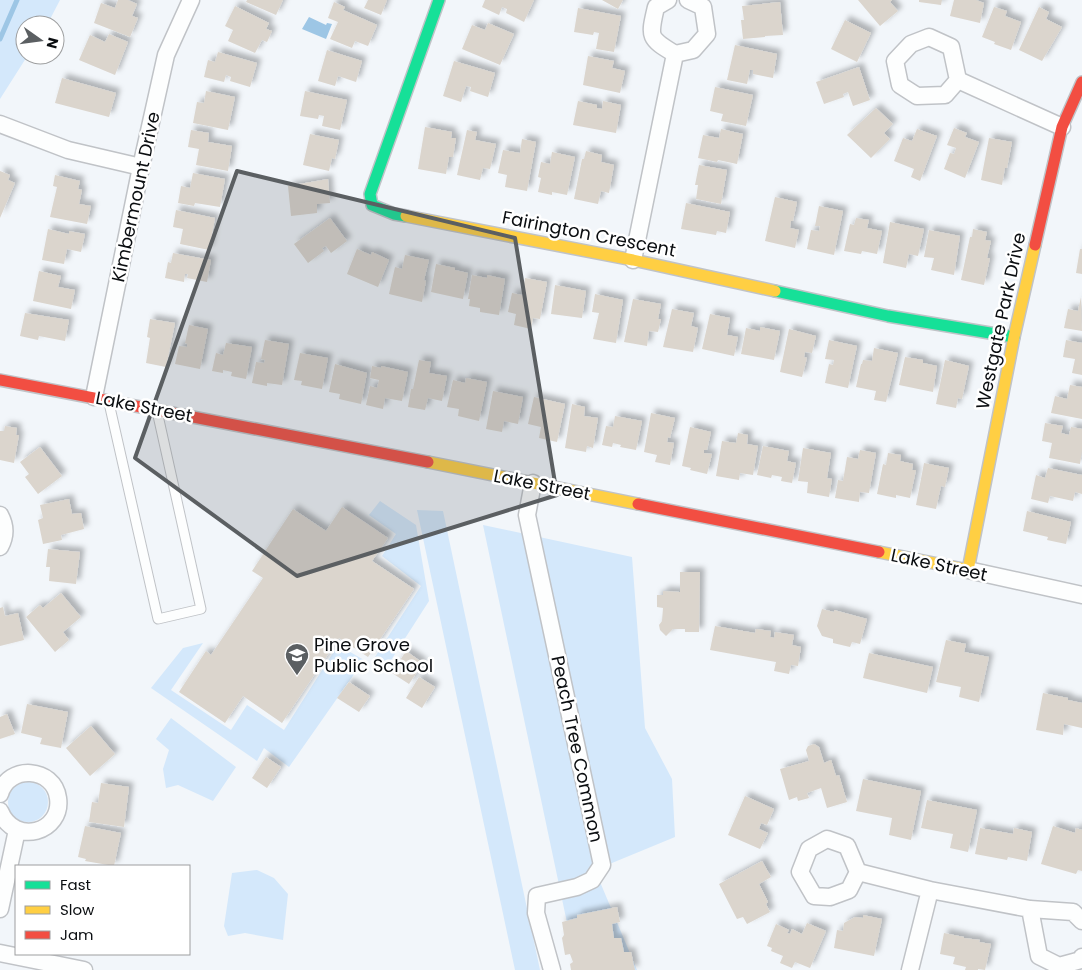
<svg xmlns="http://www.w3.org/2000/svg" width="1082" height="970" font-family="Poppins,sans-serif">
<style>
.green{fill:#d4e8fb}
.water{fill:#9dc6e5}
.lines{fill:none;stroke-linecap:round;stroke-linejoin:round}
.stream{stroke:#9dc6e5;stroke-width:5}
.building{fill:#dbd5cd;filter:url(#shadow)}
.lane-casing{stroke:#c0c3c7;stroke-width:11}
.street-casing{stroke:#c0c3c7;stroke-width:19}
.fast-casing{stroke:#c0c3c7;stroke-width:14}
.slow-casing{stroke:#c0c3c7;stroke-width:14}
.jam-casing{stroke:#c0c3c7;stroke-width:14}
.lane{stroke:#fdfefe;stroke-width:9}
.street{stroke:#fdfefe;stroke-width:16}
.fast{stroke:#16e098;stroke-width:11}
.slow{stroke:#ffcf43;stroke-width:11}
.jam{stroke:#f24e42;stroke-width:11}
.marked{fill:#5b5f62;fill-opacity:0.2;stroke:#5b5f62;stroke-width:4;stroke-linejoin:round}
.labels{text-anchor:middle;stroke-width:5;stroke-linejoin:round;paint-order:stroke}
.street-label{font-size:18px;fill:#0a0d10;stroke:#fff}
.poi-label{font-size:18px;fill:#0a0d10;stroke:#fff;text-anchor:start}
</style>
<defs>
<filter id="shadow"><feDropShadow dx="4.5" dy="-4.5" stdDeviation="2.5" flood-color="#0004"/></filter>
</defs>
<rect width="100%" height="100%" fill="#f2f6fa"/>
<!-- green -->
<path class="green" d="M0 0H60L47 25H25V55H28L0 99Z
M380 501 416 525 429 601 386 668 373 660 421 586 382 556 396 534 369 515Z
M417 510 443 511 540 970H515Z
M483 525 632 557 645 728 672 779 675 837 595 870 637 970H577Z
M203 643 171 690 231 730 247 705 284 730 338 645 364 660 289 767 264 748 257 761 151 688 183 648Z
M171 718 236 767 213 801 178 785 166 788 163 769 169 750 156 739Z
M8 802a20 20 0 1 1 40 0a20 20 0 1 1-40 0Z
M257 870 274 878 288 894 283 940 245 933 228 936 224 926 232 873Z"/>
<!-- water -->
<path class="water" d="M309 17 326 25 327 23 332 24 326 39 302 29Z"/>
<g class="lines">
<!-- stream -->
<path class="stream" d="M0 39 17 0"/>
</g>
<!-- building -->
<path class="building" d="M118 0H128L137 4 132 16 138 18 130 37 94 23 101 3 115 8Z
M247 0H283L276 15 246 2Z
M368 0H387L381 15 364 8Z
M485 0H534L524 22 506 13 507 9 502 7 499 15 482 7Z
M602 0H623L618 9Z
M858 0H892L890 2 898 11 880 26Z
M919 0H942L941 5 919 2Z
M954 0H976L984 3 980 23 950 16Z
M334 2 345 7 343 10 377 25 368 46 355 41 352 48 330 39 338 22 328 18Z
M780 2 783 35 765 36V37L743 39 741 20H744L742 6Z
M235 6 269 23 266 29 272 31 267 42 262 40 255 53 228 41 233 30 225 26Z
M994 7 1007 11 1005 16 1021 22 1011 50 994 44 995 42 982 37Z
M1039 7 1049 12 1046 19 1062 27 1042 61 1019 50Z
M578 8 621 16 614 52 596 49 599 33 594 32 593 35 574 32Z
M845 20 871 33 857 62 831 49Z
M488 23 514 34 500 65 462 49 472 25 485 30Z
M109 34 128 42 115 75 79 60 90 35 105 42Z
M735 45 777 54 773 78 753 74V70H750L747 84 727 80Z
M327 50 362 61 356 82 338 76 335 86 318 81Z
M218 52 257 63 250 87 230 81 231 77 226 75 224 82 204 77 208 60 215 62Z
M588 56 614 61 612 68 625 71 620 93 583 85Z
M454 61 495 73 488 97 470 91 471 87 466 86 461 102 443 96Z
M859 67 870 100 853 106 848 92 843 94 844 97 824 104 816 82Z
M62 78 116 93 109 117 55 103Z
M715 87 753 95 746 126 721 121 723 114 710 111Z
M206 91 235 97 228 130 193 123 197 102 204 103Z
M305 91 347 100 340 130 322 126 324 116 319 115 318 119 300 116Z
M578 101 597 105V108L602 109 603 101 621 105 616 133 573 125Z
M876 108 893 124 884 133 890 139 871 158 847 135Z
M425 127 452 132 451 138H456L453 157H449L446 174 418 169Z
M954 128 967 133 965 137 979 142 965 178 944 169 950 153 954 154 956 148 947 145Z
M721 129 743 134 737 164 718 160 717 162 698 158 703 135 719 138Z
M917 129 937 136 920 181 911 177 914 169 894 161 903 138 912 141Z
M191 130 209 133 208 142 232 146 228 171 196 165 199 149 188 147Z
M467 130 477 132 475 140 496 144 490 169 483 168 480 180 457 175Z
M310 134 339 140 335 159 332 158 329 171 303 165Z
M989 138 1012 142 1007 168H1005L1002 185 981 180Z
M522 139 536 142 527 191 505 187 507 175 498 173 503 150 520 153Z
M586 151 602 155 601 162 614 165 609 193 601 191 598 204 574 199 582 159H584Z
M552 152 575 157 567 195 552 192V195L538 192 541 178 538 177 541 162 550 164Z
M699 165 727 170 721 204 696 199 698 185H695Z
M0 171 10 175 8 180 15 183 0 218Z
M193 173 225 179 220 207 195 203 194 206 178 203 181 186 190 188Z
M55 175 80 181 78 189 82 190 79 204 91 206 87 224 50 217 57 187 53 186Z
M328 179 330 203 317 204V213L291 216 288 186Z
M775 197 797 202 793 221H791L790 228 799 230 795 248 765 241Z
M686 203 730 212 726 233 717 231 716 235 681 229Z
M819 206 843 211 834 255 807 249 811 230 819 231 820 226H815Z
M176 210 215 218 209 250 180 244 183 229 173 227Z
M330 218 347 241 331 253 326 246 322 248 324 251 308 263 294 244Z
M856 218 869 220 867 228 882 231 877 254 862 251 861 254 844 251 850 224 854 225Z
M890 222 924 229 918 256 909 254 906 268 883 263Z
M48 229 69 234V231L85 234 81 252 67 249 64 264 42 260Z
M973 229 987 232 985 240 991 241 987 258H990L984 285 961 280 970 237H972Z
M929 230 960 236 954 275 931 270 934 258 924 257Z
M357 249 371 255 372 252 389 260 378 287 347 274Z
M1080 249H1082V274L1076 273Z
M173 253 211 260 207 282 187 278 188 274H185L184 282 165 278 168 262 171 263Z
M405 255 429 260 424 280 426 281 422 302 389 294 395 267 402 269Z
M436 264 455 268V270L468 273 463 299 431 292Z
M39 271 61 276 58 287 75 290 71 309 33 301Z
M472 275 487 278V275L505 279 499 315 480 312V308L469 306 470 299H468Z
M525 278 547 282 540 319 533 318 531 329 514 325 516 314 508 312 512 293 522 295Z
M555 285 586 291 582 318 551 314Z
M595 294 623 300 616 343 593 339 599 313 592 312Z
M1081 297 1082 331 1064 328 1068 309 1078 311Z
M633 299 661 304 658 319H661L658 332 649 331 647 346 624 342Z
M672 309 694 313 691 326 698 328 693 352 663 347Z
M25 313 69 320 65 341 39 336 38 340 20 336Z
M710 314 730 318 727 335 738 337 734 356 702 349Z
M150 319 175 323 166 367 146 363 150 338 147 337Z
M189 325 208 329 200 369 175 364 179 346 187 347V344L185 343Z
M760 327 780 331 774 360 741 354 746 328 760 331Z
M789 329 816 336 812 353 805 352 804 357 807 358 802 377 780 372Z
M265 340 289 344 282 385 267 383V386L252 383 256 362 264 363 265 360 261 359Z
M829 340 857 346 848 388 825 383 829 364 833 365 834 360 825 359Z
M1066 340 1082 343V375L1072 373 1075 359 1063 357Z
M226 343 252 347 246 379 231 376 232 372 223 370V373L212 371 216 353 223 355Z
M874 348 898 353 886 402 874 400 876 391 856 387 861 364H862L863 360 872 361Z
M300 353 328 358 322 389 301 385 302 381 294 380Z
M905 357 923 360V363L937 366 933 392 899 385Z
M419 360 431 362 429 373 447 376 442 401 428 398 425 410 408 407 411 389H413Z
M945 360 969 366 962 399 958 398 956 408 936 404Z
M335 364 367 373 361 404 339 399 340 394 329 392Z
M372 366 381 368V366L408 372 402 401 385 398 383 409 366 405 370 386 377 388 379 380 370 378Z
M466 378 487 382 479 421 458 416 459 409 447 407 453 380 465 383Z
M1070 385 1082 387V419L1051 413 1055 396 1067 399Z
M493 391 523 397 518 424 504 421 502 432 486 429Z
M534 397 565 404 557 442 539 438 541 427 528 424Z
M572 404 585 407 584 416 598 418 593 448 587 446 586 452 565 448Z
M651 413 675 418 670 438 668 437 667 442 674 443 670 465 655 462 657 455 644 452Z
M615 416 642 421 636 450 620 447 621 445 613 443 612 447 602 445 606 426 613 427Z
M1045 423 1063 426 1061 433 1069 435 1071 427 1082 429V451L1080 464 1049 458 1052 443 1042 441Z
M5 426 17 428 16 435H19L14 463 0 460V431H4Z
M690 427 711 432 707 450H704V453L712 454 707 474 690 470 691 468 682 466Z
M738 433 748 435 747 444 758 446 753 475 740 473 739 480 716 476 722 441 736 443Z
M763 446 789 451 787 461 796 463 792 483 781 481 782 477 772 475 771 478 757 475Z
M40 447 62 476 38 494 25 477 29 474 20 462Z
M803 448 831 453 827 478 832 479 829 497 807 493 808 482 798 481Z
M860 450 876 453 869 493 860 492 859 502 835 498 838 480 843 481 847 457 858 459Z
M888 453 901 455 900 461 913 464 912 470H916L910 498 896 495V498L877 494 883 464 886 465Z
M924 463 949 468 945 487 941 486 936 509 916 505Z
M1048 468 1082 475V494L1075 492 1073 501 1050 496 1048 503 1031 499 1036 475 1045 478Z
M69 499 72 514 81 513 84 529 61 535 62 540 43 544 38 520 43 518 40 505Z
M342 507 388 538 372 561 414 589 368 657 339 638 282 723 243 696 225 723 179 692 206 651 211 655 263 578 252 571 293 509 326 531Z
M1027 511 1071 522 1066 544 1047 540 1048 537 1023 531Z
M48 549 80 552 76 584 49 581 50 567H46Z
M680 572H700L699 632H685V629H673L666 636 660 630 659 625 662 621 663 608 657 607V595H663V591L680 592Z
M61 593 81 617 63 632 69 640 55 652 26 617 40 605 43 608Z
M3 607 5 616 18 613 24 640 0 646V608Z
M822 609 834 612V610L867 619 860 644 852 642 850 647 833 643V639L822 636 817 626Z
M715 626 755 633 756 629 771 631 770 637 774 638 775 632 794 635 792 645 801 647 798 666 791 665 789 674 774 671 776 662 710 650Z
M946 640 966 644 964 652 989 657 979 702 959 697 961 687 936 682Z
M406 651 423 663 409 684 392 673Z
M869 653 933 667 927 693 863 678Z
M419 677 435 687 422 708 406 698Z
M349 682 370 696 359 712 337 698Z
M1043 693 1068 698V700L1082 703V728L1064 724 1063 735 1036 730Z
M27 704 68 712 61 748 40 744 42 738 21 733Z
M7 714 15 734 0 739V717Z
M91 726 115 754 90 776 66 748Z
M814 744 819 747 824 763 831 760 836 776 839 775 847 802 827 808 821 788 807 793 809 798 798 801 797 797 789 800 780 769 809 761 806 750 808 746Z
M266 757 281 767 267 788 252 778Z
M863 779 921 791 911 840 889 835 892 818 856 811Z
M101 783 129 787 124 827 89 822 92 802 98 803Z
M745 796 774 809 767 825 761 823 759 829 768 833 760 849 728 835Z
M927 800 977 810 968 852 950 848 953 834 921 828Z
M85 826 121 833 114 866 85 861 86 859 78 857Z
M1053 826 1075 833 1076 828 1082 830V871L1078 870 1076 874 1041 864Z
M980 828 1013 834 1014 828 1032 832 1027 861 1008 857 1007 860 975 854Z
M762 861 771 877 759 884 768 902 766 904 770 912 747 924 743 917 737 919 719 884Z
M617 907 620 922 612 924 614 938H621L624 952H631L635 970H571L570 964 573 962 570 954 565 955 562 938 564 935 562 922 577 918V915Z
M863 915 882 919 874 956 834 948 837 930 843 931 844 923 855 917 863 918Z
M807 923 826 931 810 968 795 962 792 968 780 963 783 956 771 951 772 948 767 946 776 924 789 930 787 933 790 934 792 929 802 934Z
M944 933 964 937V938L980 940 979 942 991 944 985 970 978 969V970H965L966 967 953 964 955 957 940 954Z"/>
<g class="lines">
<!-- lane casing -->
<g class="lane-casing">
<path id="lane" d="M109 403 158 619 201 609 157 411"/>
</g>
<!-- street casing -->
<g class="street-casing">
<path id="street" d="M668 0 656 7C649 37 648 38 675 54L693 50 707 34 703 7 688 0
M958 80 945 95 917 96 900 85 895 61 911 44 929 37 951 47 958 80 1062 127
M0 124 68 150 141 167
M633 260 675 54
M94 397 141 167 166 55 191 0
M533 483 527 515 602 865 592 880 577 887 537 896 536 913 552 970
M0 515C6 526 6 536 0 547
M968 570 1082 595
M0 794C8 764 54 767 58 798 63 832 15 847 0 811
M858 872 849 890 830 897 814 896 800 872 809 849 827 839 847 846 858 872 930 890 1030 909 1073 912 1082 921
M0 909 17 830
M1030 909 1039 956 1059 966 1081 960 1082 957
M0 953 84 970
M910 970 930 890"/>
</g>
<!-- fast casing -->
<g class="fast-casing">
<path id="fast" d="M406 216 394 214 372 205 370 194 439 0
M775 291 888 316 1014 337"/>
</g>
<!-- slow casing -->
<g class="slow-casing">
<path id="slow" d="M406 216 633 260 775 291
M428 462 638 504
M879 552 968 570 1014 337 1035 245"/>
</g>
<!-- jam casing -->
<g class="jam-casing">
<path id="jam" d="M1035 245 1062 127 1082 82
M0 380 428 462
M638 504 879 552"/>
</g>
<!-- lane -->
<use href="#lane" class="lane"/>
<!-- street -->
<use href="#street" class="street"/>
<!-- fast -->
<use href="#fast" class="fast"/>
<!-- slow -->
<use href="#slow" class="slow"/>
<!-- jam -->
<use href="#jam" class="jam"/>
</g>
<!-- marked area -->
<path class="marked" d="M237 171 515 238 557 495 297 576 135 458Z"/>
<!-- icons -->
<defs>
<g id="school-pin" transform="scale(1.25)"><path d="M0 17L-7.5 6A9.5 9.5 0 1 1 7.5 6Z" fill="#5b5f62" stroke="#fff"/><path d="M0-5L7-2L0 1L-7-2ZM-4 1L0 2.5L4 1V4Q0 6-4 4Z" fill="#fff"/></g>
</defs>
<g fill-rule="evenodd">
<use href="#school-pin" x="297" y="655"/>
</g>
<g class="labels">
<!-- street labels -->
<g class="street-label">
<text transform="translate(136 197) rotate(-78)" y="6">Kimbermount Drive</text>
<text transform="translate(589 234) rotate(11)" y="6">Fairington Crescent</text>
<text transform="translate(1001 321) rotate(-78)" y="6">Westgate Park Drive</text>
<text transform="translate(144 407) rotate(11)" y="6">Lake Street</text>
<text transform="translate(542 485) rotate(11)" y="6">Lake Street</text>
<text transform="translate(939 565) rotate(12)" y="6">Lake Street</text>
<text transform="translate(577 749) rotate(78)" y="6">Peach Tree Common</text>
</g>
<!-- poi labels -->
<g class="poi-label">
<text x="314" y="651">Pine Grove<tspan x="314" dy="21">Public School</tspan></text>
</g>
</g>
<!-- legend -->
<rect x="15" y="865" width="175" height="90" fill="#ffffff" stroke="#9d9e9f"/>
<rect x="25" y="881" width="25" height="8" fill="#16e098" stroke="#9d9e9f"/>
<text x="60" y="890" font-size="15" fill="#0a0d10">Fast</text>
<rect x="25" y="906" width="25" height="8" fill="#ffcf43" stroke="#9d9e9f"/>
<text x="60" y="915" font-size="15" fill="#0a0d10">Slow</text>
<rect x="25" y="931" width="25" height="8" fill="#f24e42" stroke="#9d9e9f"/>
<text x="60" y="940" font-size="15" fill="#0a0d10">Jam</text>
<!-- north arrow -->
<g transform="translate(40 40) rotate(104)"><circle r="24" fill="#ffffff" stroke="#9d9e9f"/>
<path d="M0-4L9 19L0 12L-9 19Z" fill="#5b5f62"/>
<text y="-8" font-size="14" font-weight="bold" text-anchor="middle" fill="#0a0d10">N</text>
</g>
</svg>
